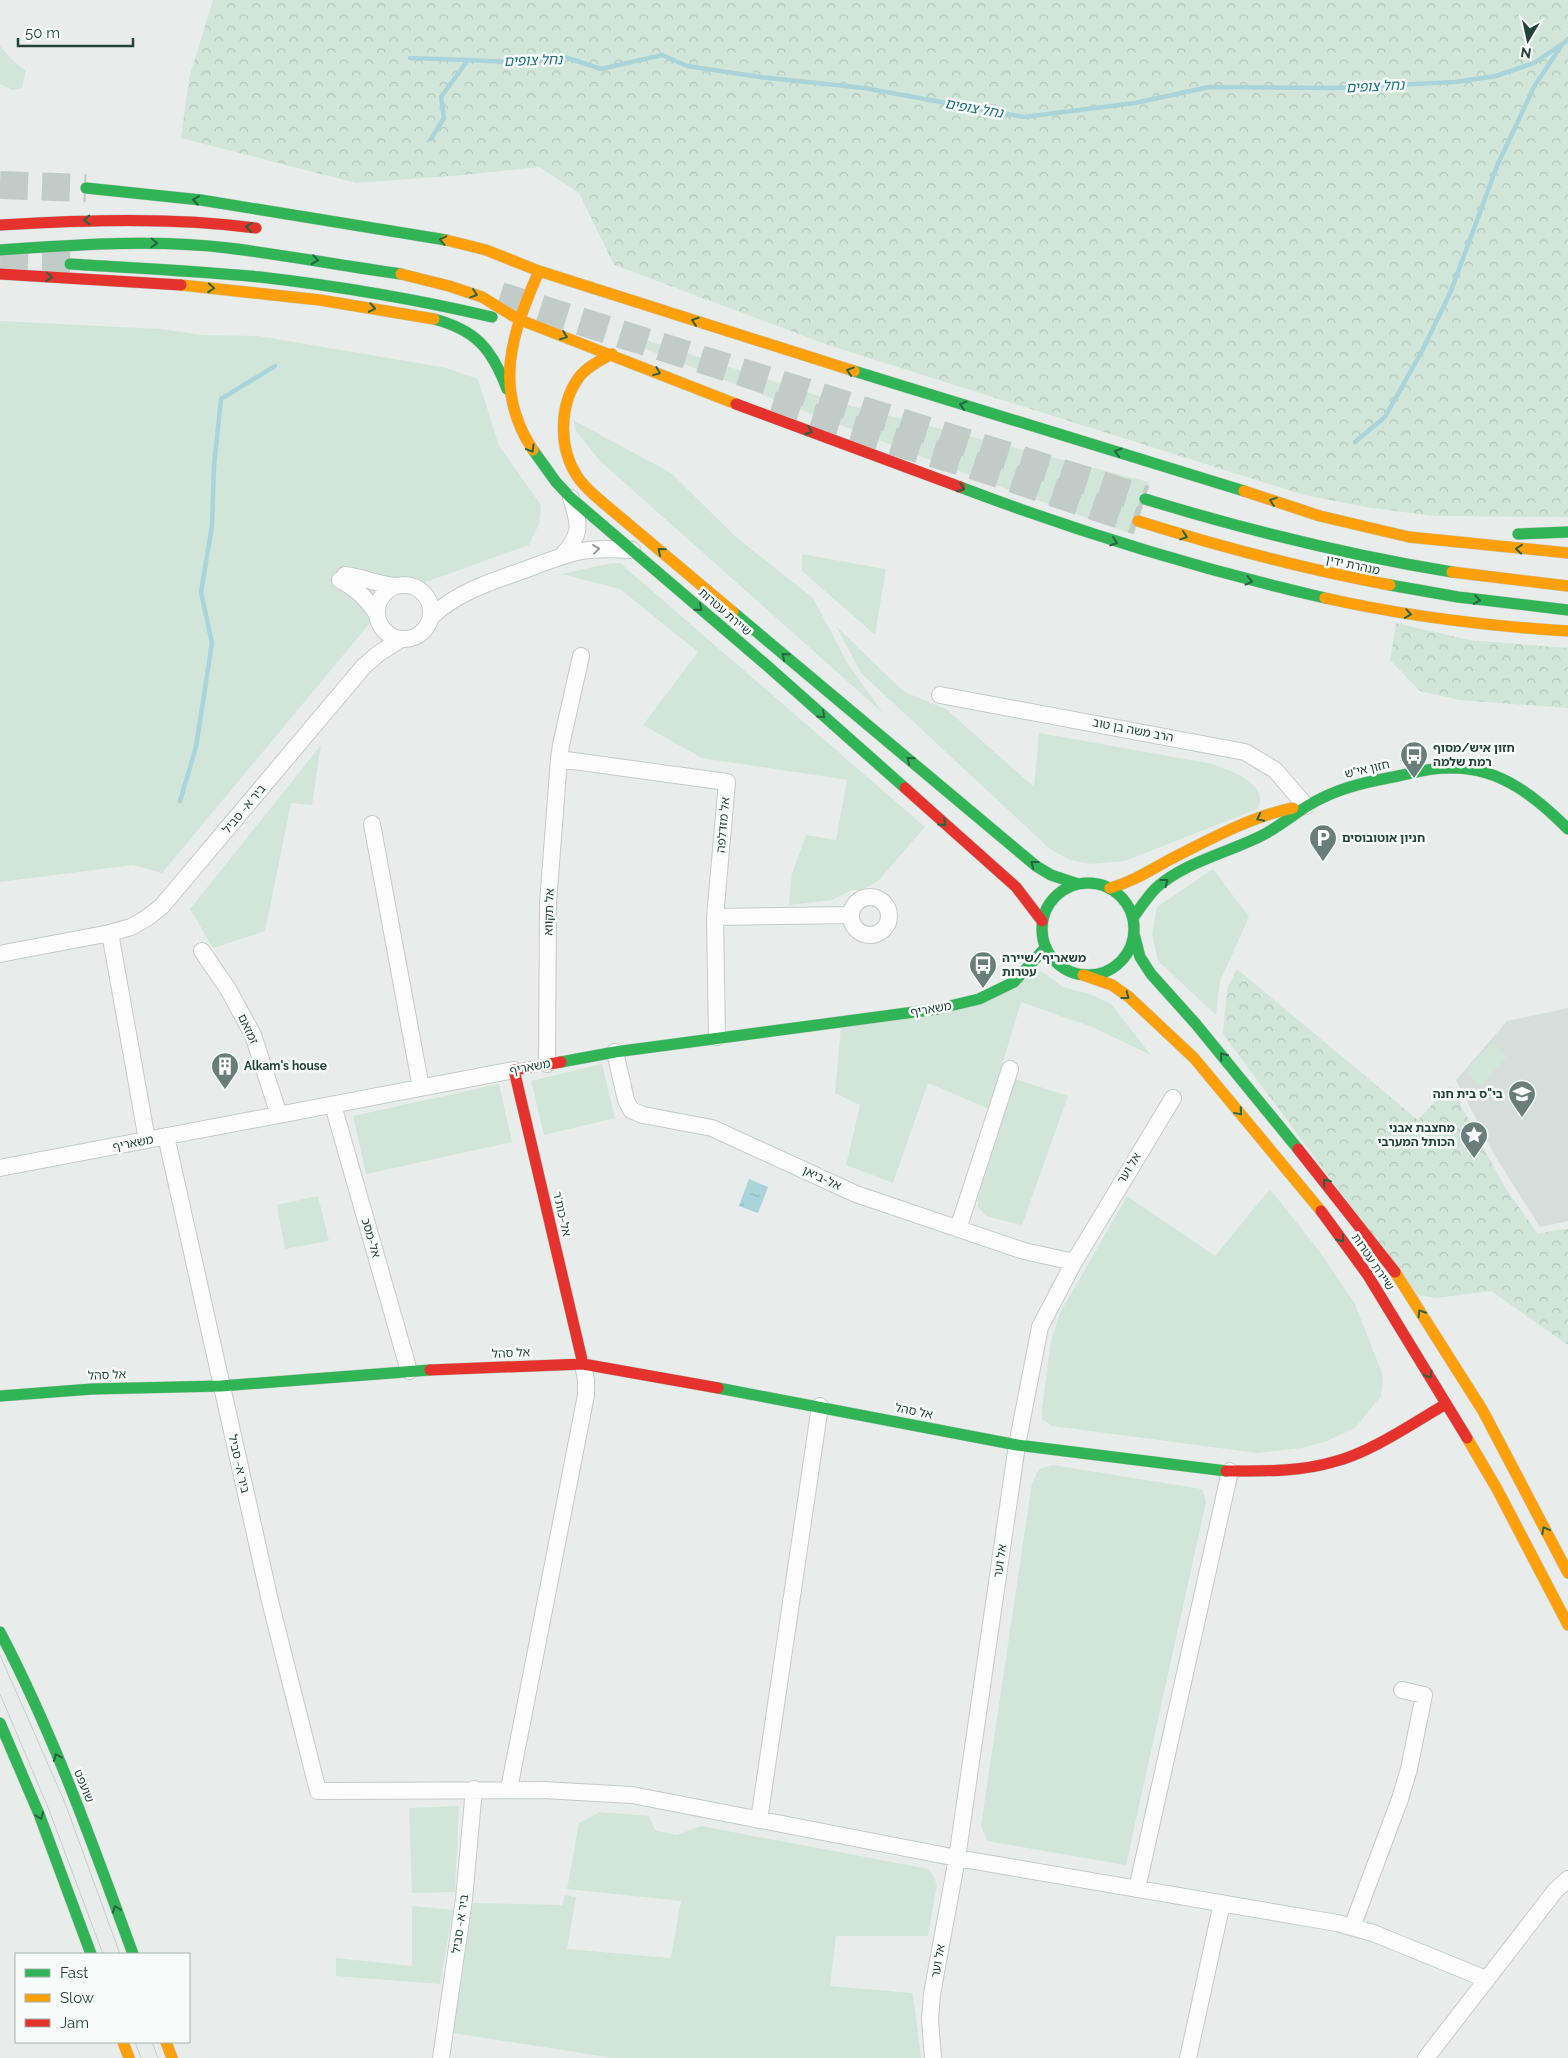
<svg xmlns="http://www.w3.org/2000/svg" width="1568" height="2058" font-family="Raleway,'Noto Sans Hebrew',sans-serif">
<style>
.built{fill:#d6dedb}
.green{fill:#d1e6d8}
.forest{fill:url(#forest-crowns)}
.water{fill:url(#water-ripples)}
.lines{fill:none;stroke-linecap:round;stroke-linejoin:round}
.stream{stroke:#a9d4db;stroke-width:4.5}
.highway-tunnel{stroke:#c1cbc8;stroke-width:28;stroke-dasharray:28 14;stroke-linecap:butt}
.street-casing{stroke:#c5cac8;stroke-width:18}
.fast-casing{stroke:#c3cbc8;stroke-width:12}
.slow-casing{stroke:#c3cbc8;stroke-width:12}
.jam-casing{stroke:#c3cbc8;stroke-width:12}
.street{stroke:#fcfcfc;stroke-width:16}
.fast{stroke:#30b455;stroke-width:11}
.slow{stroke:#ff9f0a;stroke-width:11}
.jam{stroke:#e5322d;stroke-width:11}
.tram{stroke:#c9cdcc;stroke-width:1}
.oneway{stroke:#286442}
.oneway2{stroke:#909f9b}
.labels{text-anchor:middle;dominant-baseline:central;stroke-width:5;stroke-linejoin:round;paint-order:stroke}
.street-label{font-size:12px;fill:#24423a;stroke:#f7fbf9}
.poi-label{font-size:12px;font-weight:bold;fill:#24423a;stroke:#f7fbf9;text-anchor:start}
.water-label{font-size:14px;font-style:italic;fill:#1c6f80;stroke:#f7fbf9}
</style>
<defs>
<pattern id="forest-crowns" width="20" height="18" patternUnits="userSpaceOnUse" patternTransform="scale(1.25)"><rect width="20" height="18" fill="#d1e6d8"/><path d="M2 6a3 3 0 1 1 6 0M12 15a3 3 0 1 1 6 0" fill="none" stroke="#b3c6ba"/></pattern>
<pattern id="water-ripples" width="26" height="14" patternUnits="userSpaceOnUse" patternTransform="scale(1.25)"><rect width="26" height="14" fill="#a9d4db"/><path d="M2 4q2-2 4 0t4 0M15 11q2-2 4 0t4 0" fill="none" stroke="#91b7bd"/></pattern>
</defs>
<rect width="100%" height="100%" fill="#e8edeb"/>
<!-- built -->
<path class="built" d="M1568,1008V1221L1540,1227L1495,1156L1456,1080L1507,1021Z"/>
<!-- green -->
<path class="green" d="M0,46L10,58L26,71L22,88L12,90L0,84Z
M0,321L161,329L203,335L259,336L447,368L478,379L499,446L541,505L539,524L529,545L395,593L162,873L133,865L0,882Z
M628,334L844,404L1149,482L1129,533L979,479L625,341Z
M573,420L671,473L736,537L813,598L848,664L883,713L600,461L576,431Z
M802,554L886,569L875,635L802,571Z
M620,563L925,827L878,881L862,890H852L832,900L789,905L792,873L806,835L836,840L847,780L702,758L643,725L698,652L620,589L561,574L607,564Z
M836,626L900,688L907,693L946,709L1034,787L1039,733L1213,764C1231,771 1272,785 1257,809L1125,861L1090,864L1070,860L1050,849L861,673Z
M321,745L312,805L291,803L265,931L213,948L190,909Z
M1213,869L1249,917L1220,981L1216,1015L1158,961L1152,934L1157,907Z
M1040,970L1063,987L1092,995L1111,1004L1151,1055L1092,1027L1021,1002L989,1109L928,1083L893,1183L846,1165L860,1105L835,1093L841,1026L988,1000Z
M1492,1043L1507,1057L1480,1085L1465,1071Z
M602,1064L615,1118L544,1135L531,1081Z
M1015,1079L1068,1096L1022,1225L986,1216L978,1207V1197Z
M499,1084L512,1142L366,1174L353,1116Z
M1270,1189L1320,1252L1354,1302L1382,1373L1383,1382L1381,1396L1355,1428L1327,1441L1302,1448L1257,1453L1068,1428L1052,1426L1042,1419V1408L1051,1341L1060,1313L1127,1196L1215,1256Z
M318,1196L329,1241L285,1249L277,1205Z
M1053,1465L1202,1489L1206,1502L1126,1865L987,1841L981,1825L1032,1483L1039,1469Z
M459,1806L455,1892L412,1893L409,1808Z
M600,1812L649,1816L655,1830L677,1835L701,1826L929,1869L937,1884L928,1936H836L830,1986L913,1993L921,2058H613L453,2033L472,1903L562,1905L565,1895L576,1897L567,1949L671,1958L681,1901L567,1889L579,1823Z
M412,1906L453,1910L440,1984L336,1976V1958L412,1966Z"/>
<!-- forest -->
<path class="forest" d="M213,0H1568V517L1435,516L1372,508L1304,495L831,346L614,265L579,193L539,167L464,175L356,183L181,138L189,78Z
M1396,623L1469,640L1568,648V708L1459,700L1420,691L1390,660Z
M1237,969L1418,1120L1450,1085L1506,1189L1538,1234L1555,1230L1568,1229V1345L1491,1291L1436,1298L1417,1295L1223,1034L1227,989Z"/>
<!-- water -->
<path class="water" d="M749,1179L768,1187L758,1213L739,1206Z"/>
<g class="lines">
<!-- stream -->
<path class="stream" d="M410,58L468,60
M431,139L444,118L441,97L468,60L511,62L565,57L601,69L662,55L687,66L760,77L864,88L1024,117L1135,103L1209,87L1333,88L1455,82L1496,76L1534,63L1568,40
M1355,442L1385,417L1422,351L1451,291L1497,166L1534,87L1561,46
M180,801L196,747L212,643L201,592L212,526L214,466L221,399L275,366"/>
<!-- highway-tunnel -->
<path class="highway-tunnel" d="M0,185L86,188
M0,262L70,264
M500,296L1145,499
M772,405L972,465L1138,521"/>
<!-- street casing -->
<g class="street-casing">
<path id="street" d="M562,556C582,534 580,525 571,498
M345,575C362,577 377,584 395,586
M340,580C356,588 366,598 377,614
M377 612a27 27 0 1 1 54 0a27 27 0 1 1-54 0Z
M432,616C459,591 493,581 527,569C545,562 563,555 582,551C598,548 615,549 632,550
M940,695L1245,752L1275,770L1306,806
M559,759L727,782L715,917L717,1037
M372,824L421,1088
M851 916a19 19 0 1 1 38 0a19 19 0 1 1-38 0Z
M715,917L851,915
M110,933L147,1140
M202,951L228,989L253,1035L279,1115
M0,954L110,933L131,927L147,918L162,906L364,666L378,654L401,639
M615,1052L626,1100L631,1110L643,1115L712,1128L856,1194L1024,1251L1074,1262
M547,1064L548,903L559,759L561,745L581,656
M333,1105L409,1371
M166,1136L270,1601L318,1791L543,1790L632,1795L957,1858L1337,1923L1373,1933L1486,1979
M0,1168L514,1070
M958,1229L1010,1069
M509,1789L586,1395V1380L583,1364
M759,1820L820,1406
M1137,1889L1230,1471
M1352,1927L1400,1799L1409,1769L1424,1695L1402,1690
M441,2058L464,1899L474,1789
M933,2058L930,2019L932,1994L957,1858L1017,1445L1040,1327L1074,1262L1173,1098
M1188,2058L1222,1903
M1426,2058L1555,1891L1568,1879"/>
</g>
<!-- fast casing -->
<g class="fast-casing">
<path id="fast" d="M86,188L201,200L446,240
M0,250C76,245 152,239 228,248C286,255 343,266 401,274
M70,264C133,268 197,271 260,277C338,286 415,299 492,317
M434,319C476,330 492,349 507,389
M854,371L1244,491
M533,450L556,482L571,498L764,663L905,788
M960,487C1081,533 1199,569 1325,598
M1145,499C1246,530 1348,555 1452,572
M1518,534L1568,532
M1390,585L1458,597L1568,610
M733,612L1036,866L1051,875L1078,884
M1042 929a46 46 0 1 1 92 0a46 46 0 1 1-92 0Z
M1133,918C1140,908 1147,897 1156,888C1185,862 1227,853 1261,836C1283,825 1300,808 1322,798C1346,786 1372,781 1398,776C1417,772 1435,767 1454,768C1501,768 1537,798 1568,829
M1134,934L1140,957L1151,974L1195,1023L1298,1149
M561,1062L615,1052L937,1009L979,999L1014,982L1046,947
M718,1388L1017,1445L1226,1471
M0,1396L92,1389L221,1386L430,1370
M0,1632C54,1735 93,1845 133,1954
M0,1723L39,1814L91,1954"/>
</g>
<!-- slow casing -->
<g class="slow-casing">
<path id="slow" d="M446,240L486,250L539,271L854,371
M401,274L449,286L482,297L518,319L736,404
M181,285L320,300L434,319
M612,354C601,360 588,366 580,376C559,403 558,447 577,476C583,486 592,493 601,501L733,612
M533,450C492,388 512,333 539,271
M1244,491L1320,516L1409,537L1568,553
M1138,521C1221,547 1304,569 1390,585
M1452,572L1568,586
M1325,598C1405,616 1487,626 1568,631
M1110,888C1132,882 1149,871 1169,860C1206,841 1252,816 1293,808
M1083,975L1112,985L1129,997L1194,1058L1321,1211
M1395,1272L1483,1411L1568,1573
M1467,1438L1497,1489L1568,1625
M123,2042L129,2058
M166,2042L172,2058"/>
</g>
<!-- jam casing -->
<g class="jam-casing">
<path id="jam" d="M0,225C86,220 171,217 256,228
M0,274L181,285
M736,404L960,487
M905,788L1016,887L1042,921
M561,1062L514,1070L583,1364
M1298,1149L1395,1272
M1321,1211L1367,1274L1467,1438
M430,1370L583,1364L718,1388
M1226,1471C1262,1471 1299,1472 1333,1462C1370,1453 1413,1423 1446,1404"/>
</g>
<!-- street -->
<use href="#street" class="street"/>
<!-- fast -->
<use href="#fast" class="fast"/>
<!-- slow -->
<use href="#slow" class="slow"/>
<!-- jam -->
<use href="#jam" class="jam"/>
<!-- tram -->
<path class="tram" d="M0,1655L65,1803L120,1954
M0,1694L49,1810L103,1954
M135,2042L141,2058
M152,2042L158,2058"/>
</g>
<!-- one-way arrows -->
<defs><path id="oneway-chevron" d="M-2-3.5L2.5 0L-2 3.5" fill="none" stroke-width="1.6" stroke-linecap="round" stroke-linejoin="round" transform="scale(1.25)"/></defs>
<g class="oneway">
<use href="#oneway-chevron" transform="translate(196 200) rotate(-171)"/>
<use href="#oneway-chevron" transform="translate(87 220) rotate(177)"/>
<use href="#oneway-chevron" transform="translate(249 227) rotate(-172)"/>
<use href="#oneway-chevron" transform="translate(443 240) rotate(-168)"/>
<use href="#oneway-chevron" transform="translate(154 243) rotate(2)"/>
<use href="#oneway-chevron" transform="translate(315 260) rotate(9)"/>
<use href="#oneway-chevron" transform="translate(49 277) rotate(4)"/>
<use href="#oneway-chevron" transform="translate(211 288) rotate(4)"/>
<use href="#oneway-chevron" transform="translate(474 294) rotate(19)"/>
<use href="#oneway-chevron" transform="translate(372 308) rotate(10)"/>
<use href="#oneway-chevron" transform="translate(695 321) rotate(-162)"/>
<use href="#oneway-chevron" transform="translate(564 336) rotate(21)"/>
<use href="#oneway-chevron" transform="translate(850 371) rotate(-162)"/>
<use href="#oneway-chevron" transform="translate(657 372) rotate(22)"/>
<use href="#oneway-chevron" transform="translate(963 405) rotate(-163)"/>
<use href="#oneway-chevron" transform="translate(809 431) rotate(20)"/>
<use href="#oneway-chevron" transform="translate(531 449) rotate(59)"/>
<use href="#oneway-chevron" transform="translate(1118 452) rotate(-163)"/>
<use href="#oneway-chevron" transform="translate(961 488) rotate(20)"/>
<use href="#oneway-chevron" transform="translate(1273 501) rotate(-161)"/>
<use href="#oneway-chevron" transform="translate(1184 536) rotate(18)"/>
<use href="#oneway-chevron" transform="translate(1114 542) rotate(19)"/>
<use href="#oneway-chevron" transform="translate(1519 549) rotate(-175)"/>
<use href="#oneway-chevron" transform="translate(661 551) rotate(-140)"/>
<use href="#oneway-chevron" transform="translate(1249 581) rotate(14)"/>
<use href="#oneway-chevron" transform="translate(1477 600) rotate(8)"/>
<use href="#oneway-chevron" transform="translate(699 608) rotate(41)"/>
<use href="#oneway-chevron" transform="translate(1408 614) rotate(9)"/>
<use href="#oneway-chevron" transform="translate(785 656) rotate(-140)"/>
<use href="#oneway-chevron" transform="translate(822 715) rotate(42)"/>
<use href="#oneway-chevron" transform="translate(910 760) rotate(-140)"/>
<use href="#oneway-chevron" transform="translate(1260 818) rotate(154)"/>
<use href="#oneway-chevron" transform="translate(943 823) rotate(42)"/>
<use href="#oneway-chevron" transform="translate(1034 864) rotate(-142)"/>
<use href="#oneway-chevron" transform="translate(1165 882) rotate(-37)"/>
<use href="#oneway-chevron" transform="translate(1126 996) rotate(37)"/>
<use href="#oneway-chevron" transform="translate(1223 1056) rotate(-129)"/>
<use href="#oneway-chevron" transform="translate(1239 1112) rotate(50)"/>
<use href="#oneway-chevron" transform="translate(1326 1182) rotate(-129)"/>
<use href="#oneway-chevron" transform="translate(1341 1239) rotate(54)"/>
<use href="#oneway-chevron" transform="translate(1421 1313) rotate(-122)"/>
<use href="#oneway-chevron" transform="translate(1429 1375) rotate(59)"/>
<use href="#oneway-chevron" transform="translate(1545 1530) rotate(-118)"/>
<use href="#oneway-chevron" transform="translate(57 1757) rotate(-113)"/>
<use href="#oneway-chevron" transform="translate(40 1816) rotate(69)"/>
<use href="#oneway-chevron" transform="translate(116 1909) rotate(-110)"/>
</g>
<use class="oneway2" href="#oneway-chevron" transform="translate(596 549) rotate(-6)"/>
<!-- icons -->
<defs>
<g id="bus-pin" transform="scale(1.4375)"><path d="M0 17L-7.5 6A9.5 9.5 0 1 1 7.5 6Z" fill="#697e78" stroke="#f7fbf9"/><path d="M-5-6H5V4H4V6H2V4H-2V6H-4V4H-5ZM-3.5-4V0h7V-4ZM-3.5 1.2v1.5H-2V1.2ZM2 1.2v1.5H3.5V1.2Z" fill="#fff"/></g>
<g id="parking-pin" transform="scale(1.4375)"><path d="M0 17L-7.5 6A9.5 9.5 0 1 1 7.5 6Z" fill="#697e78" stroke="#f7fbf9"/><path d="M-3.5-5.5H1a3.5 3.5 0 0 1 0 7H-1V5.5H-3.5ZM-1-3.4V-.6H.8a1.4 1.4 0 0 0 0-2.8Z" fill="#fff"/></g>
<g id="building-pin" transform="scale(1.4375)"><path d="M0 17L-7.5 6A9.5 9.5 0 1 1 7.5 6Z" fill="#697e78" stroke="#f7fbf9"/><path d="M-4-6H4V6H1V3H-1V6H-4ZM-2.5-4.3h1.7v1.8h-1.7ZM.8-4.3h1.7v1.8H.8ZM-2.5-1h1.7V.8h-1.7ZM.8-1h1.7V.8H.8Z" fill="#fff"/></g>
<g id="school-pin" transform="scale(1.4375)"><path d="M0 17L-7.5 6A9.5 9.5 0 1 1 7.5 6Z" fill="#697e78" stroke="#f7fbf9"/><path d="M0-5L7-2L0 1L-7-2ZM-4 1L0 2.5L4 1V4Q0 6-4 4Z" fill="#fff"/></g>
<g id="sight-pin" transform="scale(1.4375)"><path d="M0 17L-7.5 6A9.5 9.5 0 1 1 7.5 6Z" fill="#697e78" stroke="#f7fbf9"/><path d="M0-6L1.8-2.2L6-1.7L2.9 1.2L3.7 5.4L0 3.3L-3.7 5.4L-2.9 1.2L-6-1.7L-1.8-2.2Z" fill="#fff"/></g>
</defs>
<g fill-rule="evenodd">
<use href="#bus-pin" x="1414" y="755"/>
<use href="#parking-pin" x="1323" y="838"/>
<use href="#bus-pin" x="983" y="965"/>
<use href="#building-pin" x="225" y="1066"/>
<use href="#school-pin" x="1522" y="1094"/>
<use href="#sight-pin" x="1474" y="1135"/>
</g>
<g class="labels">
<!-- street labels -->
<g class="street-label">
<text transform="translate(1353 565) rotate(12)">מנהרת ידין</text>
<text transform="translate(725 612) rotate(41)">שיירת עטרות</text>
<text transform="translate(1133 730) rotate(11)">הרב משה בן טוב</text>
<text transform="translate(1367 769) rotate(-13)">חזון אי"ש</text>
<text transform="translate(244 809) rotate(-50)">ביר א- סביל</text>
<text transform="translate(723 825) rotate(-85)">אל מזדלפה</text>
<text transform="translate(549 912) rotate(-88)">אל תקווא</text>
<text transform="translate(931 1009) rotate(-10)">משאריף</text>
<text transform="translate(248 1029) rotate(65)">זמזאם</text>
<text transform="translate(530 1067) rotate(-11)">משאריף</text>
<text transform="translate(133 1143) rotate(-11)">משאריף</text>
<text transform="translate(1129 1168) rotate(-58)">אל וער</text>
<text transform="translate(822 1178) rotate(25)">אל-ביאן</text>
<text transform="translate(562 1214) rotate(77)">אל-כות'ר</text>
<text transform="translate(371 1238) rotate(74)">אל-מסכ</text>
<text transform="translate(1373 1262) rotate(56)">שיירת עטרות</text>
<text transform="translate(511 1353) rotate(-3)">אל סהל</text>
<text transform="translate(107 1375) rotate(-2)">אל סהל</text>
<text transform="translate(914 1411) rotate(11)">אל סהל</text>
<text transform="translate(239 1464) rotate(77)">ביר א- סביל</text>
<text transform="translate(1000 1561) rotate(-82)">אל וער</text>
<text transform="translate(84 1786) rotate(68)">שועפט</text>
<text transform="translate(460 1924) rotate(-82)">ביר א- סביל</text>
<text transform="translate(938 1961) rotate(-80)">אל וער</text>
</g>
<!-- poi labels -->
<g class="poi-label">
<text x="1433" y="748">חזון איש/מסוף<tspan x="1433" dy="14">רמת שלמה</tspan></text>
<text x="1342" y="838">חניון אוטובוסים</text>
<text x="1002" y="958">משאריף/שיירה<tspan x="1002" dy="14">עטרות</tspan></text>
<text x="244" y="1066">Alkam's house</text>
<text x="1503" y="1094" text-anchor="end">בי"ס בית חנה</text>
<text x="1455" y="1128" text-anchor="end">מחצבת אבני<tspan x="1455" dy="14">הכותל המערבי</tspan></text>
</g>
<!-- water labels -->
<g class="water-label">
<text transform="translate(533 60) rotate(-2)">נחל צופים</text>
<text transform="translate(1375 86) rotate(-3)">נחל צופים</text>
<text transform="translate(974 108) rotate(10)">נחל צופים</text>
</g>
</g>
<!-- legend -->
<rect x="15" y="1953" width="175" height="90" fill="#f7fbf9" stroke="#a3b1ad"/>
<rect x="25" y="1969" width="25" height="8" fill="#30b455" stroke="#a3b1ad"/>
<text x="60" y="1978" font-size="15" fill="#24423a">Fast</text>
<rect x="25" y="1994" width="25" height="8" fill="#ff9f0a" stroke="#a3b1ad"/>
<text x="60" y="2003" font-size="15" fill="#24423a">Slow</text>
<rect x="25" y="2019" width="25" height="8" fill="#e5322d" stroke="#a3b1ad"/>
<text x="60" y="2028" font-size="15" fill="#24423a">Jam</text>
<!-- north arrow -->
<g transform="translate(1528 40) rotate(189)" stroke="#f7fbf9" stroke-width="4" paint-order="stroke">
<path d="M0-4L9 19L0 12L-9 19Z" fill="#24423a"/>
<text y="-8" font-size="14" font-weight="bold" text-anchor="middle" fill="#24423a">N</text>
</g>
<!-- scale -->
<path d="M18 38v8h115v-8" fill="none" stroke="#24423a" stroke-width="2.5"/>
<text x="25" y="38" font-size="15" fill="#24423a" stroke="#f7fbf9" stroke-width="4" paint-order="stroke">50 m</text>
</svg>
